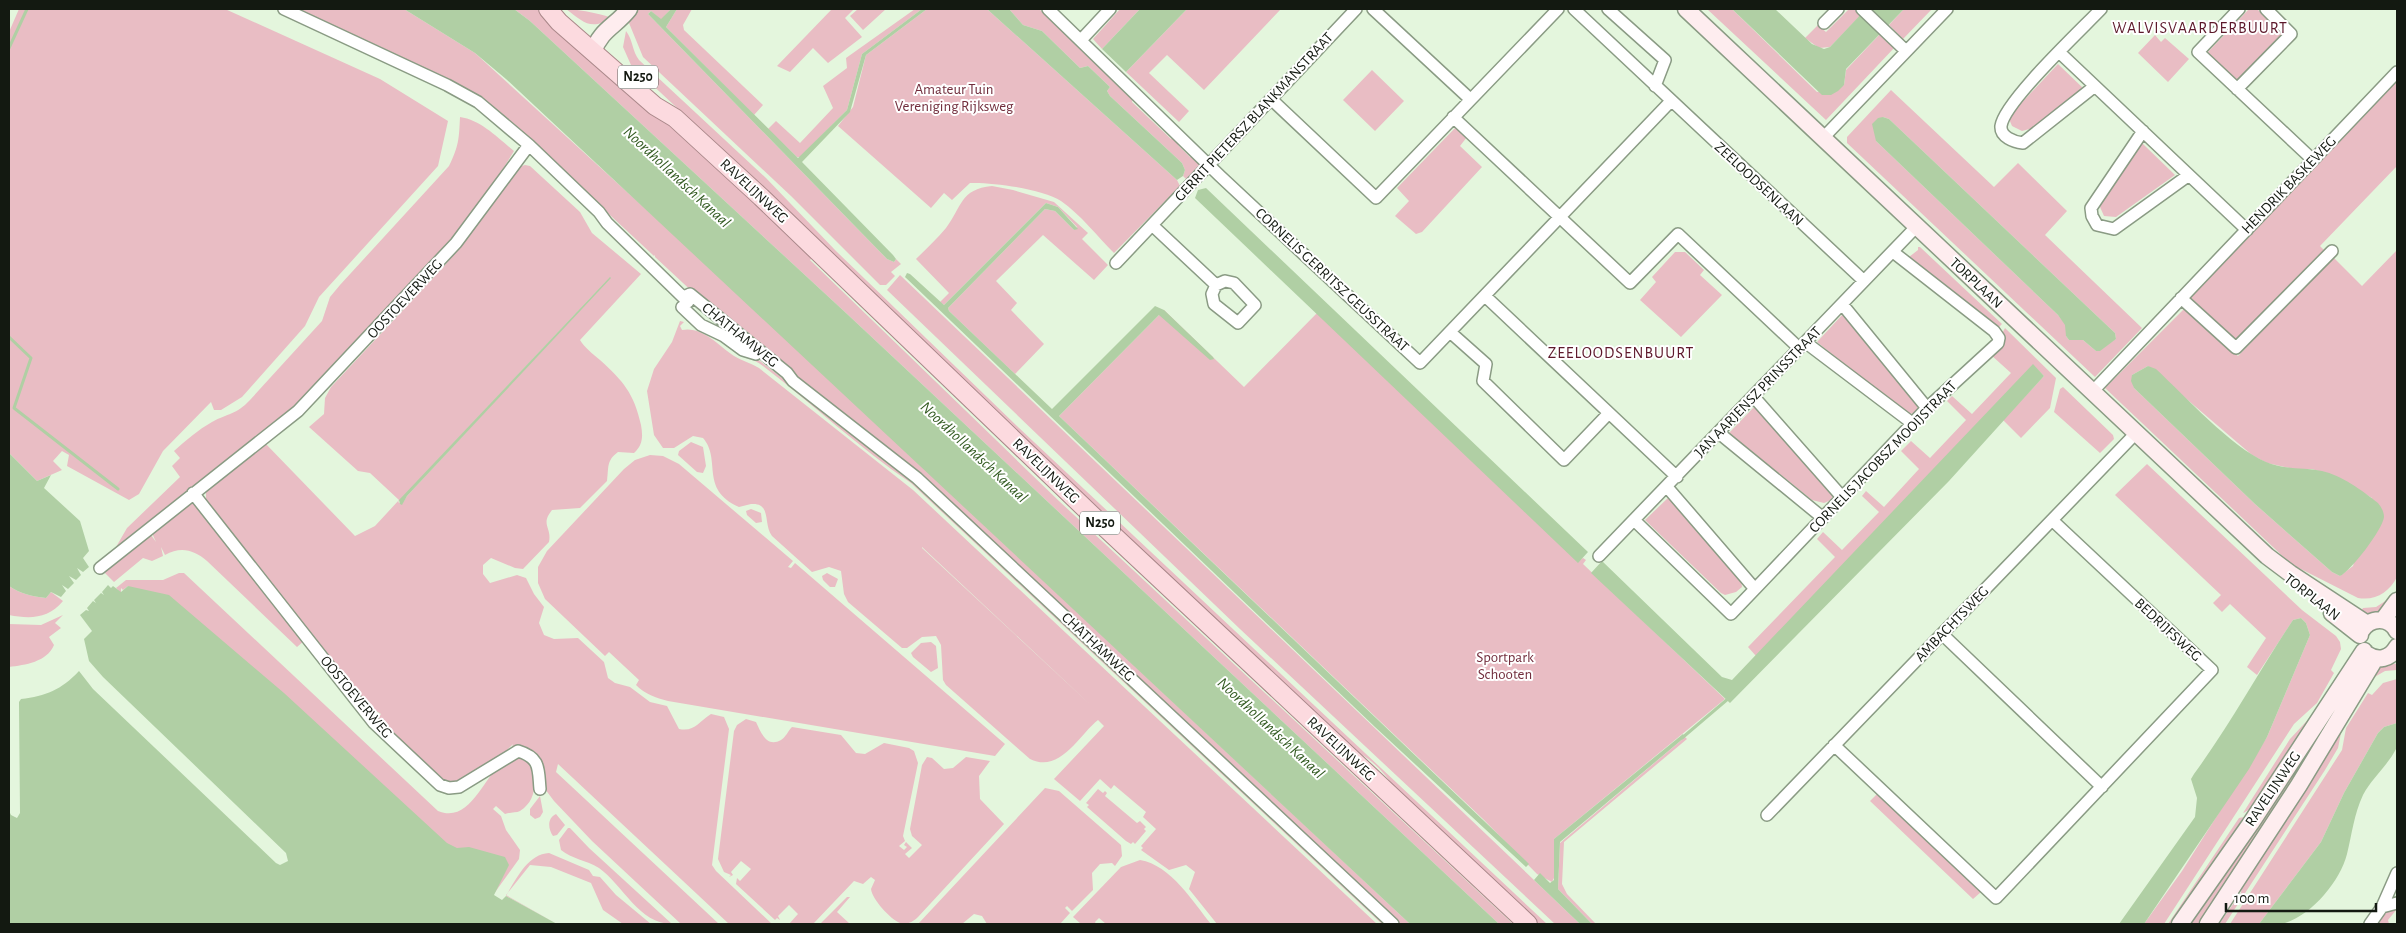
<svg xmlns="http://www.w3.org/2000/svg" width="2406" height="933" font-family="'Alegreya Sans',sans-serif">
<style>
.green{fill:#e9bdc4;fill-rule:evenodd}
.water{fill:#b0cfa4}
.lines{fill:none;stroke-linecap:round;stroke-linejoin:round}
.stream{stroke:#b0cfa4;stroke-width:3}
.street-casing{stroke:#8a9b84;stroke-width:14}
.secondary-casing{stroke:#8a9b84;stroke-width:19}
.primary-casing{stroke:#a98789;stroke-width:20}
.street{stroke:#fff;stroke-width:11}
.secondary{stroke:#feedef;stroke-width:16}
.primary{stroke:#fcdadf;stroke-width:18}
.labels{text-anchor:middle;dominant-baseline:central;stroke-width:4;stroke-linejoin:round;paint-order:stroke}
.shield{fill:#fff;stroke:#5a5e58;stroke-width:1}
.shield-label{font-size:14px;font-weight:bold;fill:#131911}
.park-label{font-size:15px;fill:#722e3d;stroke:#fff}
.street-label{font-size:15px;fill:#131911;stroke:#fff}
.neighbourhood-label{font-size:16px;letter-spacing:1px;fill:#5d192b;stroke:#fff}
.water-label{font-size:16px;font-style:italic;fill:#335b22;stroke:#fff}
</style>
<rect width="100%" height="100%" fill="#e4f6dd"/>
<!-- green -->
<path class="green" d="M19,9H225L380,79L448,121L438,166L319,297L305,326L242,397L221,410H214L211,402L163,451L139,494L129,500L67,466L69,455L62,451L53,461L62,470L37,481L9,453V32Z
M297,9H404L475,53L695,254L1410,924H1398L1382,906L918,473L848,419L697,296L655,257V255L654,256L499,112C437,69 366,41 297,9Z
M514,9L538,10L678,133L814,256L810,260L1059,501L1513,924H1499L846,313L530,21Z
M566,9C574,9 605,14 611,18C591,31 583,22 566,9Z
M638,9H671L661,20L651,11L648,14L887,259L894,262L896,259L901,264L891,272L895,276L886,285H880L791,196L643,57L629,23Z
M677,9H692L683,25L684,30L763,105L754,115L666,27Z
M832,9H854L845,18L862,37L828,63L813,48L790,72L777,66Z
M858,9H886L863,30L850,16Z
M915,9H922L862,54L847,110L800,157H797L768,129L776,121L800,143L833,108L823,86L847,68L846,58Z
M927,9H987L1177,180L1180,186L1114,253C1097,236 1081,215 1061,201C1043,189 992,182 970,183L952,200L944,193L931,208L838,126L853,107L866,55Z
M1009,9H1039L1133,97L1132,102L1171,139L1174,136L1180,142L1178,145L1190,157L1195,156L1200,168L1189,182L1183,176L1185,170L1182,163L1110,96L1107,91L1110,87L1088,66L1080,68L1042,31L1023,25Z
M1120,9H1140L1102,49L1093,39Z
M1187,9L1280,10L1204,90L1167,55L1149,73L1189,111L1179,122L1126,72Z
M1707,9H1732L1817,92L1844,85L1846,70L1881,33L1895,47L1826,120Z
M1849,9H1855L1861,15L1830,47L1819,48L1805,38L1818,25L1826,32Z
M1904,9H1932L1903,39L1889,25Z
M2249,9H2257L2283,34L2237,80L2207,53Z
M626,31C633,40 632,51 639,60L766,178L836,251L1018,427L1547,924H1538L1397,792C1386,774 1372,758 1352,750L1114,527L735,162L631,65L623,47Z
M2155,35L2161,42L2165,38L2189,59L2168,82L2138,53Z
M2058,64L2083,88V90L2033,128L2022,131L2012,126L2009,119L2013,112Z
M1372,70L1404,101L1375,131L1343,100Z
M2397,81V166L2320,246L2325,251L2247,334L2235,339L2190,297Z
M1891,90L1994,187L2018,163L2067,211L2045,235L2142,328L2095,377L1847,143V137ZM1883,117L1889,119L2115,333L2116,339L2096,351L2083,340H2069L2066,336V325L2058,315L1876,141Z
M460,117C481,120 498,138 514,151L498,177L453,239L292,410L116,547L127,528L180,477L172,466L180,458L174,451C186,440 198,430 212,422C228,413 236,415 250,400L322,321L330,297L340,285L449,166C459,146 459,138 460,117Z
M1456,127L1467,137L1460,146L1482,167L1422,232L1416,234L1395,216L1409,201L1397,188Z
M2142,143L2175,175L2116,217L2104,216L2100,207L2103,198Z
M525,165L530,166L580,212L592,233L641,274L580,340C585,348 593,354 600,360C623,381 634,393 641,425C643,436 643,445 634,453L618,452C606,461 609,467 607,481L580,508L552,510C540,525 552,527 549,542L523,569L515,568L491,558L483,565V574L490,583L517,575L526,578L534,594L544,607L539,623L544,635L554,639L578,638L604,662L608,678L615,683L630,687L650,702L667,706L679,729C695,732 698,722 711,714L724,717L729,729L712,865L716,871L772,924H729L558,764L556,772L719,924H681L592,841L554,801L545,789L540,765L511,750L513,744L500,757L460,782L445,783L376,721L381,714L362,702L206,503V490L264,442L355,536L375,526L399,500L370,473L358,471L309,427L324,414L325,398L331,387L446,264L519,167ZM610,277L407,496L402,504L398,502Z
M992,186L1013,190L1054,202L1088,233L1082,239L1108,265L1094,280L1043,235L996,281L1017,303L1011,310L1044,344L1015,374L949,311L948,308L1045,209L1055,211L1074,230L1077,227L1058,207L1046,203L944,305L940,302L949,293L916,259C926,249 937,239 946,228C962,207 960,189 992,186Z
M1918,247H1920L2002,324L1997,329L1910,259L1909,257L1918,250Z
M2397,250V577C2389,592 2376,601 2358,598L2291,564L2105,388L2185,308L2238,356L2333,257L2362,286ZM2148,366L2252,455L2267,463L2294,469H2312L2335,476L2372,498L2353,566L2340,576L2332,572L2255,504L2134,388L2132,375Z
M1675,252H1685L1704,270L1700,275L1722,295L1681,337L1640,300L1656,282L1652,277Z
M900,275L1534,880L1580,924H1555L1240,629L887,290Z
M1164,310L1244,387L1317,313L1579,561L1583,558L1586,560L1583,564L1725,699L1554,839V878L1552,882L1537,874L1484,820L1059,416Z
M1843,314L1916,400L1918,410L1916,413L1909,414L1902,411L1817,342Z
M680,321L684,322L680,326L682,330C702,326 718,345 734,356C742,361 751,363 759,368L913,490L1377,924H1217L1189,889L1195,872L1186,865L1169,870L1141,850L1143,848L1141,846L1156,829L1143,817L1146,812L1114,785L1111,789L1100,779L1080,801L1054,779L1104,726L1098,720C1079,735 1060,774 1030,759L946,685L943,680L941,645L936,636L922,637L907,648H902L848,602L844,594L841,571L829,567L812,572L772,536C763,525 772,502 751,504C747,505 743,506 739,507C699,489 722,460 703,438L693,436L674,448H663L654,435L647,391L654,369L672,342ZM922,547L1095,709L922,548Z
M2005,328L2056,378L2050,408L2021,438L2003,420L2044,376L2033,365L1756,656L1748,647L1835,557L1817,539L1823,532L1842,550L1879,512L1862,496L1866,491L1884,507L1919,469L1901,451L1911,441L1930,458L1966,420L1947,401L1952,396L1972,414L2011,373L1991,355Z
M731,345L756,358L896,465L1386,924H1382L911,483C859,448 813,404 763,366C753,358 740,356 730,347Z
M2063,387L2113,435L2114,439L2100,453L2054,412L2060,389Z
M1756,405L1833,495L1831,500L1824,503L1812,500L1729,433Z
M691,442L703,447L706,466L703,473L697,472L678,455L679,451Z
M650,455L663,456L679,464L793,561L788,567L791,568L795,563L1005,744L995,756L668,701C656,698 645,694 636,685L639,680L609,652L605,656L545,599L538,583V567L547,551L624,469L635,460Z
M2147,464L2302,610L2336,636L2340,642L2341,649L2331,670L2334,673L2317,703L2294,724L2164,924H2144L2182,871L2267,737L2310,635L2306,623L2301,618L2293,620L2257,675L2247,667L2266,638L2230,604L2222,612L2213,603L2221,595L2115,495Z
M1670,496L1741,579L1742,587L1736,592L1725,595L1721,593L1645,520Z
M190,503H196L305,640L297,647L207,561C194,550 181,546 165,555L161,547L163,556L152,561L143,558L114,582L103,571L149,532L156,542L151,531Z
M751,509L761,513L762,522L756,523L747,515L746,511Z
M179,573H184L438,811C470,824 483,778 502,763C506,760 512,757 516,755L531,759C534,778 540,798 520,811C516,813 510,812 505,814L496,806L493,809L501,816L506,830L520,850L519,859L493,895L128,586L123,590L121,588V593L116,588L126,580H163Z
M827,573L838,579L835,587H830L823,580L822,576Z
M9,586C21,594 31,596 46,598L51,592L63,601C48,619 30,619 9,615Z
M2390,598L2381,611L2370,614L2360,613L2363,608L2376,607Z
M63,615L55,623L61,628L49,637L54,645C47,662 25,665 9,667V624L41,625Z
M931,642L936,646L938,668L931,672L913,657L911,653L921,643Z
M2391,663L2397,664V670L2385,671L2371,679L2380,666Z
M2397,679V723L2384,727L2378,733L2344,793L2321,842L2259,924H2230L2342,750L2346,728L2368,693L2372,695L2383,683Z
M2355,685L2204,924H2189L2298,757Z
M2316,711C2301,736 2269,802 2243,813L2290,739Z
M746,719L756,722C761,733 767,748 781,740C786,737 788,731 792,727L841,735L856,753L865,754L884,743L909,748L914,751L918,763L903,836L905,841L899,846L904,850L907,847L904,845L906,842L912,848L905,854L909,858L922,845L912,836L910,829L922,765L927,757L932,758L944,769L953,768L966,757L990,761L979,776L980,799L1004,824L918,917C914,921 906,926 900,923C890,919 872,899 871,889L875,880L871,877L863,884L854,881L813,924H789L798,914L789,905L778,916L780,920L777,918L775,920L736,884L737,878L740,881L751,869L741,861L731,872L733,875L729,877L731,875L724,872L718,859L734,731L737,725Z
M2342,728L2338,748L2325,770L2225,924H2219L2241,893L2242,880Z
M1685,737L1687,739L1564,842L1562,884L1567,894L1596,924H1592L1558,889L1560,843Z
M1045,788L1059,791L1121,845L1122,856L1115,866L1112,863L1100,864L1092,873L1093,890L1072,911L1067,906L1065,908L1070,913L1060,924H987L982,916L974,914L962,924H918Z
M1098,789L1103,793L1105,791L1107,793L1105,796L1137,823L1140,821L1146,827L1144,829L1146,831L1135,844L1133,842L1131,844L1126,841L1087,807L1089,805L1086,803Z
M1877,794L1981,892L1973,899L1870,801Z
M540,796L543,812L540,817L535,819L530,815V809Z
M556,814L565,825L557,835L553,836C548,829 547,818 556,814Z
M2244,817L2172,924H2168L2239,818Z
M568,828H570L589,848L672,924C639,924 623,885 599,868C586,860 572,859 561,850L559,840Z
M549,853L589,870L593,876L600,877L616,895L651,924H623L603,910L591,883L551,867L530,865L506,895L557,924L506,896C516,879 528,854 549,853Z
M1140,860C1171,865 1193,902 1211,924H1106L1099,918L1095,922L1096,924H1081L1073,917L1121,867Z
M847,897H850L837,912L850,924H820Z
M2397,906V909L2388,920L2389,924H2375L2385,913Z"/>
<!-- water -->
<path class="water" d="M404,9H514L530,21L846,313L1499,924H1410L506,79L475,53Z
M671,9H677L666,27L798,158L847,110L862,54L922,9H927L866,55L850,112L802,162L893,255L896,259L894,262L887,259L648,14L651,11L661,19Z
M987,9H1009L1023,25L1042,31L1080,68L1088,66L1110,87L1107,91L1110,96L1182,163L1185,170L1183,176L1177,180Z
M1140,9H1187L1126,72L1102,49Z
M1732,9H1775L1812,44L1824,49L1830,47L1866,9H1904L1846,69L1844,85L1838,91L1831,95H1822Z
M1883,117L1889,119L2115,333L2116,339L2100,351H2096L2083,340H2069L2066,336L2065,325L2058,315L1876,141L1872,124L1878,118Z
M1206,188L1588,552L1578,563L1195,198L1198,190Z
M1046,203L1058,207L1078,229L1074,230L1055,211L1045,209L948,308L949,311L1052,409L1155,306L1164,310L1213,357L1214,359L1210,360L1159,315L1059,416L1525,860L1529,864L1526,867L1375,727L905,277L907,273L910,274L944,305Z
M610,277L611,278L407,496L402,505L400,504L399,500Z
M2033,364L2044,376L1949,481L1730,703L1591,573L1602,561L1722,677L1732,680Z
M2148,366L2156,369C2185,396 2231,447 2266,462C2284,470 2304,467 2322,471C2341,475 2363,491 2378,503C2381,507 2384,511 2384,517C2383,529 2351,571 2340,576L2332,572L2255,504L2134,388L2131,381L2132,375Z
M9,453L37,481L51,475L44,488L80,521L89,551L83,558L89,567L83,572L77,568L81,575L76,580L69,576L74,583L68,589L62,585L66,591L61,597L51,592L46,598C31,596 21,594 9,586Z
M108,585L111,588L113,586L121,592L128,586L169,595L284,693L447,843L457,848L469,847L505,857L509,865L494,895L502,900L506,896L557,924H9V811L11,815L17,818L20,813L19,702L21,699C46,696 61,690 79,671L93,689L276,863L280,865L288,861L286,853L103,677L89,661L84,639L92,631L80,615L86,610L89,611L87,608L93,601L96,603L94,600L101,593L104,595L102,592Z
M2301,618L2306,623L2310,635L2267,737L2249,769L2144,924H2119L2195,817L2197,798L2191,779L2194,774C2230,725 2259,671 2293,620Z
M2397,723C2397,730 2400,743 2396,749C2388,765 2372,778 2363,795C2354,814 2352,834 2347,854C2340,882 2310,917 2282,924C2275,926 2266,924 2259,924L2321,842L2344,793L2378,733L2384,727Z
M1683,734L1685,737L1560,842L1558,889L1592,924H1580L1534,880L1540,873L1550,883L1554,880V839Z"/>
<g class="lines">
<!-- stream -->
<path class="stream" d="M9,48L27,9
M9,337L31,358L14,408L118,489
M1682,738L1729,698"/>
<!-- street casing -->
<g class="street-casing">
<path id="street" d="M284,9L447,85L478,102L529,145L599,212L607,223L688,302
M1048,9L1220,176L1420,363L1671,101
M1373,9L1470,99
M1574,9L1864,281
M1608,9L1665,60L1655,86
M1862,9L1906,51
M2239,9L2198,52L2313,160
M1824,23L1838,9
M1081,40L1110,9
M2059,52L2247,230
M2095,86L2023,143C2014,142 2000,137 2001,126C2004,102 2082,29 2101,9
M2237,89L2291,34L2266,9
M1271,99L1376,198L1558,9
M1453,117L1630,283L1678,234L1799,348
M2143,131L2091,208L2092,216L2097,225L2114,229L2189,175
M1823,138L1947,9
M1152,225L1216,285
M1116,263L1356,9
M1225,281L1234,283L1255,305L1238,323L1214,304L1212,294L1216,285Z
M1485,296L1677,477
M684,297L690,294L787,373L793,381L917,478L1393,924
M2181,298L2236,348L2332,251
M1842,304L1927,408
M682,307L701,325L724,336L743,350L756,354
M1450,332L1486,364L1483,381L1564,460L1609,413
M1805,342L1912,423
M2093,391L2397,72
M1753,396L1842,497
M1719,433L1823,518
M193,493L374,723L440,785L449,788L459,787L518,751C541,758 538,769 540,789
M1634,520L1731,614L1755,589L1667,487
M1599,556L1916,227
M100,568L298,411L456,243L529,145
M1755,589L1927,408L1998,343L1999,338L1994,331L1893,252
M1942,634L2102,787
M1834,745L1996,898L2212,670L2052,520
M1767,815L2137,432
M2382,907L2397,873
M2370,924L2382,907L2397,903"/>
</g>
<!-- secondary casing -->
<g class="secondary-casing">
<path id="secondary" d="M1686,9L2267,556L2291,574L2367,624
M593,52C601,29 616,26 629,9
M2332,613L2360,635
M2383,620L2397,601
M2361,631C2370,617 2389,616 2397,631
M2366,654C2378,662 2390,659 2397,647
M2180,924L2251,823L2364,651
M2208,924L2299,785L2375,659"/>
</g>
<!-- primary casing -->
<g class="primary-casing">
<path id="primary" d="M548,9L559,22L655,106L675,118L761,197L1097,520L1528,924"/>
</g>
<!-- street -->
<use href="#street" class="street"/>
<!-- secondary -->
<use href="#secondary" class="secondary"/>
<!-- primary -->
<use href="#primary" class="primary"/>
</g>
<g class="labels">
<!-- shield labels -->
<g class="shield">
<rect x="618" y="65.5" width="40" height="23" rx="4"/>
<rect x="1080" y="511.5" width="40" height="23" rx="4"/>
</g>
<g class="shield-label">
<text x="638" y="77">N250</text>
<text x="1100" y="523">N250</text>
</g>
<!-- park labels -->
<g class="park-label">
<text x="954" y="89">Amateur Tuin<tspan x="954" dy="17">Vereniging Rijksweg</tspan></text>
<text x="1505" y="657">Sportpark<tspan x="1505" dy="17">Schooten</tspan></text>
</g>
<!-- street labels -->
<g class="street-label">
<text transform="translate(1254 117) rotate(-47)">GERRIT PIETERSZ BLANKMANSTRAAT</text>
<text transform="translate(1759 184) rotate(43)">ZEELOODSENLAAN</text>
<text transform="translate(2289 185) rotate(-46)">HENDRIK BASKEWEG</text>
<text transform="translate(754 191) rotate(43)">RAVELIJNWEG</text>
<text transform="translate(1332 280) rotate(43)">CORNELIS GERRITSZ GEUSSTRAAT</text>
<text transform="translate(1976 283) rotate(43)">TORPLAAN</text>
<text transform="translate(405 299) rotate(-47)">OOSTOEVERWEG</text>
<text transform="translate(740 335) rotate(39)">CHATHAMWEG</text>
<text transform="translate(1758 392) rotate(-46)">JAN AARJENSZ PRINSSTRAAT</text>
<text transform="translate(1883 457) rotate(-46)">CORNELIS JACOBSZ MOOIJSTRAAT</text>
<text transform="translate(1046 471) rotate(44)">RAVELIJNWEG</text>
<text transform="translate(2312 597) rotate(38)">TORPLAAN</text>
<text transform="translate(1952 624) rotate(-46)">AMBACHTSWEG</text>
<text transform="translate(2168 630) rotate(43)">BEDRIJFSWEG</text>
<text transform="translate(1098 647) rotate(43)">CHATHAMWEG</text>
<text transform="translate(356 697) rotate(50)">OOSTOEVERWEG</text>
<text transform="translate(1341 749) rotate(43)">RAVELIJNWEG</text>
<text transform="translate(2273 789) rotate(-56)">RAVELIJNWEG</text>
</g>
<!-- neighbourhood labels -->
<g class="neighbourhood-label">
<text x="2200" y="28">WALVISVAARDERBUURT</text>
<text x="1621" y="353">ZEELOODSENBUURT</text>
</g>
<!-- water labels -->
<g class="water-label">
<text transform="translate(677 177) rotate(43)">Noordhollandsch Kanaal</text>
<text transform="translate(974 452) rotate(43)">Noordhollandsch Kanaal</text>
<text transform="translate(1271 728) rotate(43)">Noordhollandsch Kanaal</text>
</g>
</g>
<!-- border -->
<rect width="2406" height="933" fill="none" stroke="#131911" stroke-width="20"/>
<!-- scale -->
<path d="M2226 903v8h150v-8" fill="none" stroke="#131911" stroke-width="2.5"/>
<text x="2234" y="903" font-size="15" fill="#131911" stroke="#ffffff" stroke-width="4" paint-order="stroke">100 m</text>
</svg>
